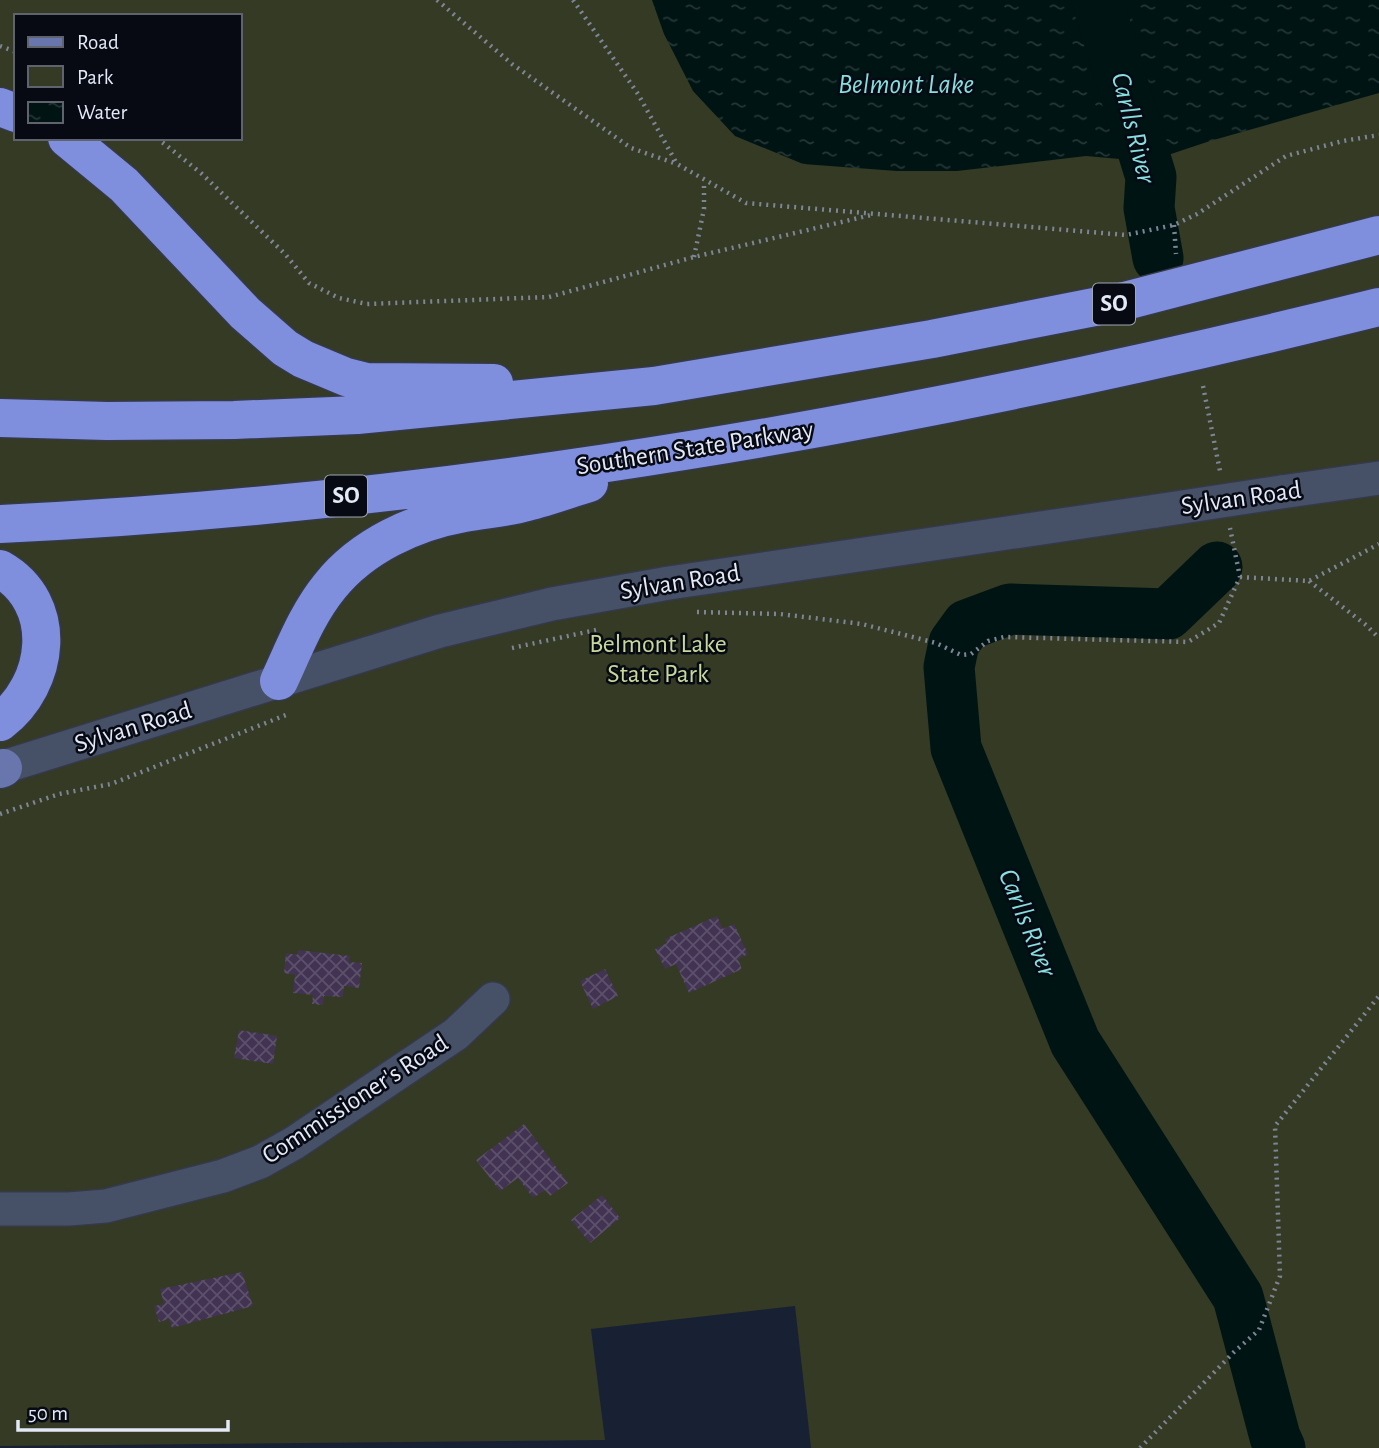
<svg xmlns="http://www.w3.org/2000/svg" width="1379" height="1448" font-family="'Alegreya Sans',sans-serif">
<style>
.green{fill:#343a23;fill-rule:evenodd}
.water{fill:url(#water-ripples)}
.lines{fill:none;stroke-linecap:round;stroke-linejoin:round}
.river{stroke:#001414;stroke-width:51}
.building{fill:url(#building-cross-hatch)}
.minor-casing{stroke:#353a4b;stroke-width:36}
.major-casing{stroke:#353a4b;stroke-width:41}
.highway-casing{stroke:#353a4b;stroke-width:41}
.path{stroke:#7e8596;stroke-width:4.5;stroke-dasharray:2 5;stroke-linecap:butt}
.minor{stroke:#465067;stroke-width:33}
.major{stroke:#6976ae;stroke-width:38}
.highway{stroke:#808fdd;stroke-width:38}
.minor-bridge-casing{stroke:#353a4b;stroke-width:36;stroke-linecap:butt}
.minor-bridge{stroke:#465067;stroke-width:33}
.labels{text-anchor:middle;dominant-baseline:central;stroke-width:5;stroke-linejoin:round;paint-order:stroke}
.shield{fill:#070a13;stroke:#a1a6b3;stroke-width:2}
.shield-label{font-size:24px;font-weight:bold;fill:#e3e9f7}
.street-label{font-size:26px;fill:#e3e9f7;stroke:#070a13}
.park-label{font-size:26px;fill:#c7d99a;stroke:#070a13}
.water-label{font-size:28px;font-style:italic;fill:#86dedf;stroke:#070a13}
</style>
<defs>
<pattern id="water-ripples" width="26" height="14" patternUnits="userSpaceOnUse" patternTransform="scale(1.75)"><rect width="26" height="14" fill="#001414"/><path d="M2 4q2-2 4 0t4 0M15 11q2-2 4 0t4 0" fill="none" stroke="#253637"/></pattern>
<pattern id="building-cross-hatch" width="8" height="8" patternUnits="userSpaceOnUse" patternTransform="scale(1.75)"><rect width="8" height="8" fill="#413351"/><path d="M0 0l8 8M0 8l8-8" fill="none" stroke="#5c516b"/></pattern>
</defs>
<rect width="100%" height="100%" fill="#182034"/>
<!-- green -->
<path class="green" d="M0,0H1379V1448H811L795,1306L591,1329L605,1440L0,1446ZM16,16H240V138H16Z"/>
<!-- water -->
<path class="water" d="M652,0H1379V93L1210,141L1165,156L1161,176L1141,179L1131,160L1086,156L957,171H897L803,164L735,136L693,91L664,34Z"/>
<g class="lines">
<!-- river -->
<path class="river" d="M1097,0L1151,177L1149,208L1158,258
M1217,567L1168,614L1010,609L967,625L954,643L949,667L956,748L1075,1042L1238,1297L1275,1437L1280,1448"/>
</g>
<!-- building -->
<path class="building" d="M717,916L723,929L734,924L748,954L738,959L742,969L689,993L676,964L665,969L655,949L667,943L665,939Z
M298,950L350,956L349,962L362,963L359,988L344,986L343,997L324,996L323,1005L312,1004L313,995L293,993L295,975L284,973L286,953L297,955Z
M605,969L618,996L593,1009L580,981Z
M239,1030L277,1036L273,1064L234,1058Z
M524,1124L568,1183L550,1196L545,1190L533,1198L518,1178L500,1191L476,1160Z
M602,1195L620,1218L590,1243L571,1220Z
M242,1272L253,1306L172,1328L169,1319L159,1322L154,1306L164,1304L160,1289Z"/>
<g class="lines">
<!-- minor casing -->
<g class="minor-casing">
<path id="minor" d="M1281,492L1379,478
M0,768L440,631L552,604L669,583L1156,511
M0,1209H69L106,1206L223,1176L260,1162L294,1143L456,1034L493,999"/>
</g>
<!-- major casing -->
<g class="major-casing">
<path id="major" d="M0,769L3,768"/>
</g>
<!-- highway casing -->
<g class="highway-casing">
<path id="highway" d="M0,107L16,113
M67,138L124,185L245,313L285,348L303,359L346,377L366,382L494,383
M0,418L107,421L234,420L357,415L654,386L932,339L1125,301L1379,235
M0,524C466,502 927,419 1379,307
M0,569C60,603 50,684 0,722
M279,681C294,649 307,614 330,586C362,546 414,522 464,513C485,509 507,508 527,502C548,497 569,489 589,483"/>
</g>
<!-- path -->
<path class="path" d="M437,0L512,64L631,148L677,164
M573,0L638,94L677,164L746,203L1126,235L1174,225L1197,214L1286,156L1343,141L1379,135
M0,46L16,52
M157,138L202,174L285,254L309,283L339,298L367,304L549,297L694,257L871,215
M1174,225L1176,254
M694,257L704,209V181
M1203,386L1220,471
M1240,577L1309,581L1379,544
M1309,581L1366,625L1379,638
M697,612L780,614L862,624L936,643L961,655L971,654L988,641L1004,637L1188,642L1219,623L1240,577L1230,528
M512,648L596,630
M0,814L59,794L111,784L286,715
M1140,1448L1234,1352L1259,1330L1280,1276L1275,1126L1379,996"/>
<!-- minor -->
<use href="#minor" class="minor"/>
<!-- major -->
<use href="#major" class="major"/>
<!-- highway -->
<use href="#highway" class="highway"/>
<!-- minor-bridge casing -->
<g class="minor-bridge-casing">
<path id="minor-bridge" d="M1156,511L1281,492"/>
</g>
<!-- minor-bridge -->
<use href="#minor-bridge" class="minor-bridge"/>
</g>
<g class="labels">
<!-- shield labels -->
<g class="shield">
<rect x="1093" y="283.5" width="42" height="41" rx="5"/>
<rect x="325" y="475.5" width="42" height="41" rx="5"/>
</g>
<g class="shield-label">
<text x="1114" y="304">SO</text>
<text x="346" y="496">SO</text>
</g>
<!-- street labels -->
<g class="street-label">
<text transform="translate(695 448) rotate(-9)">Southern State Parkway</text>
<text transform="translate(1241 498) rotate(-8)">Sylvan Road</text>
<text transform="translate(680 582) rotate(-9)">Sylvan Road</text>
<text transform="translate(133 727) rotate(-17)">Sylvan Road</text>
<text transform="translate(355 1099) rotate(-33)">Commissioner's Road</text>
</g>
<!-- park labels -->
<g class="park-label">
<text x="658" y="644">Belmont Lake<tspan x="658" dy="30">State Park</tspan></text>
</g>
<!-- water labels -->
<g class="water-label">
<text x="906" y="85">Belmont Lake</text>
<text transform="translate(1133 128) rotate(76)">Carlls River</text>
<text transform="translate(1027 923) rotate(68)">Carlls River</text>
</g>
</g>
<!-- legend -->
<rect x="14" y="14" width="228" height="126" fill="#070a13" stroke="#5f636e" stroke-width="2"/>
<rect x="28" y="37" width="35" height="10" fill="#6976ae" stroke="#5f636e" stroke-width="2"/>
<text x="77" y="49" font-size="21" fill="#e3e9f7">Road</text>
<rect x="28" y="66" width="35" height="21" fill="#343a23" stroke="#5f636e" stroke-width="2"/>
<text x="77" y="84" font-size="21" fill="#e3e9f7">Park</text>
<rect x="28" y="102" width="35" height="21" fill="url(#water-ripples)" stroke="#5f636e" stroke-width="2"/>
<text x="77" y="119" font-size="21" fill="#e3e9f7">Water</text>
<!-- scale -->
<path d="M18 1420v10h210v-10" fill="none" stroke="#e3e9f7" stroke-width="3.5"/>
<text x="28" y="1420" font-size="21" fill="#e3e9f7" stroke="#070a13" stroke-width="5" paint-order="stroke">50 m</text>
</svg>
